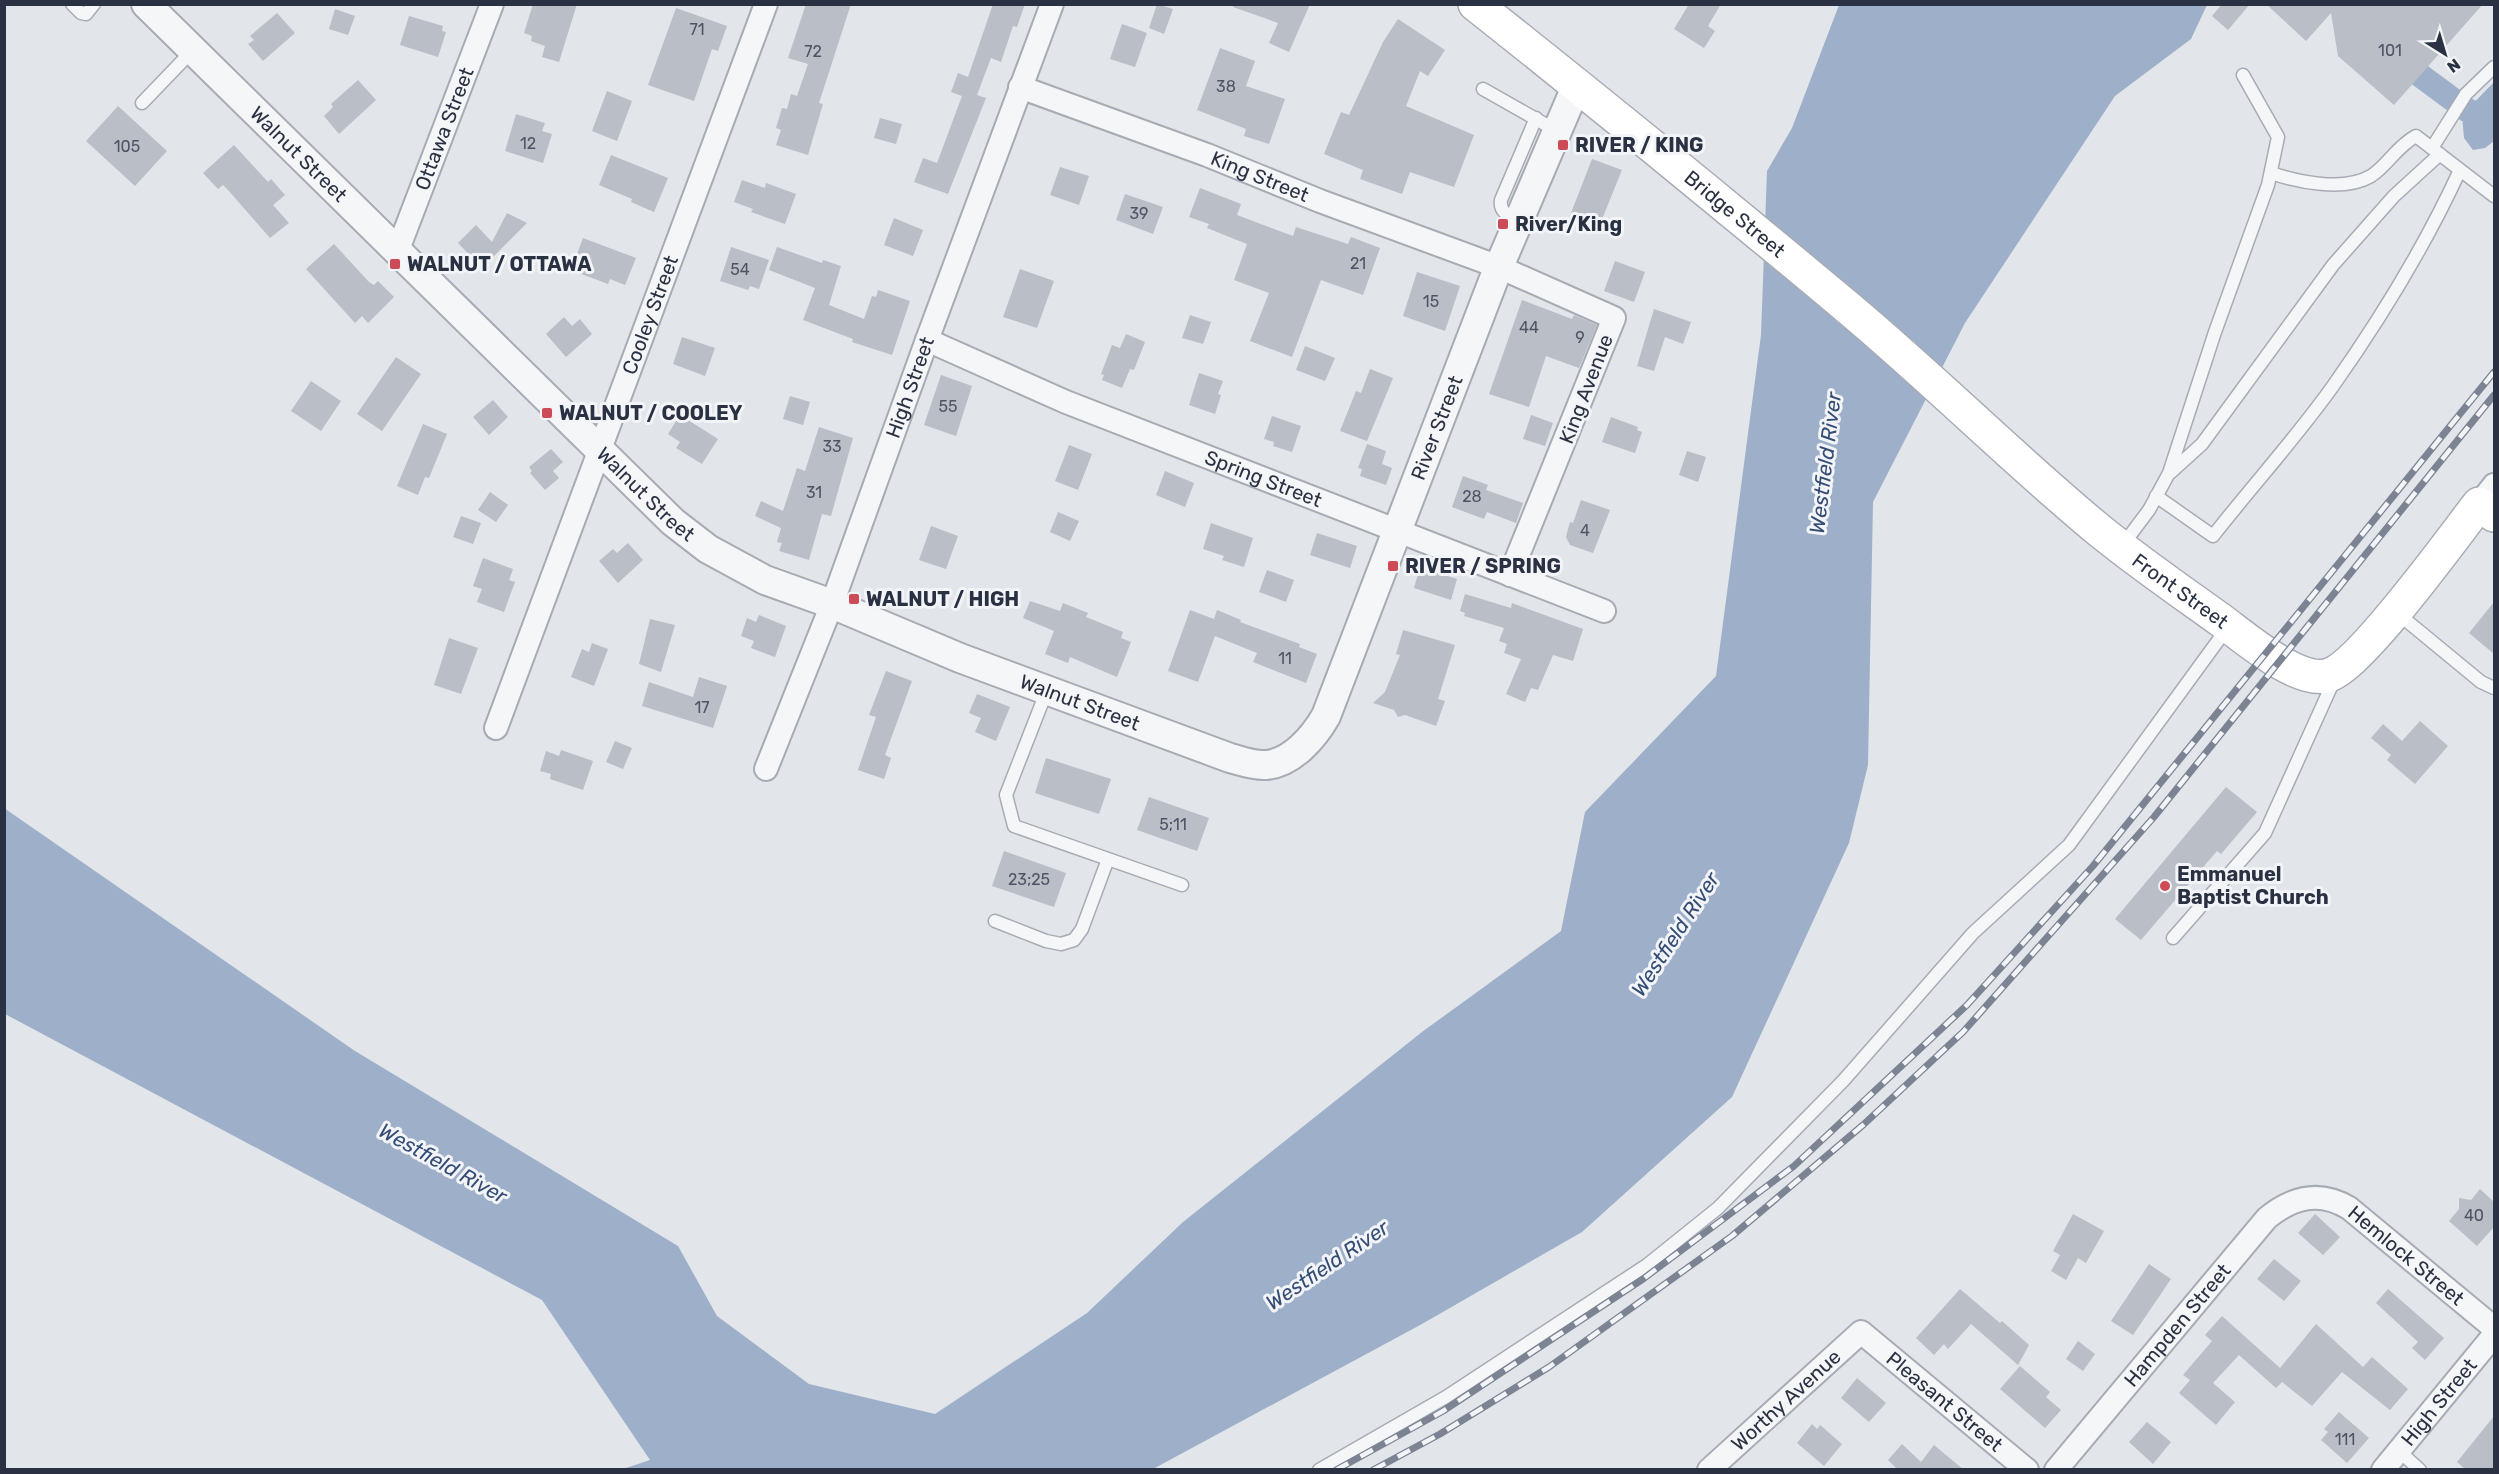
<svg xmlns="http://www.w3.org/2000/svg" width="2499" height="1474" font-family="Rubik,sans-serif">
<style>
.water{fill:#9eb0c9}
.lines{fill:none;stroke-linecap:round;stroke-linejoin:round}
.canal{stroke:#9eb0c9;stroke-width:24}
.building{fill:#b9bec7}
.service-casing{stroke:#a7abb4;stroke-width:15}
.minor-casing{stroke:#a7abb4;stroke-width:26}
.tertiary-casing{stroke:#a7abb4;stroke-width:32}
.secondary-casing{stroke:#a7abb4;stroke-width:36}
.service{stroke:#f5f6f8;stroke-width:12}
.minor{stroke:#f5f6f8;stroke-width:22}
.tertiary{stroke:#f5f6f8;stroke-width:28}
.secondary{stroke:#fff;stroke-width:33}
.rail-casing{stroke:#7c8393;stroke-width:7}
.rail{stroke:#f2f4f7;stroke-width:4.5;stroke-dasharray:14;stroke-linecap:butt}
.poi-dot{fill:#cc4b56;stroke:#f2f4f7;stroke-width:2}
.labels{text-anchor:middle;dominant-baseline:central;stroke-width:6;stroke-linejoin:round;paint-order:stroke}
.number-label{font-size:16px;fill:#4e5463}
.street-label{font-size:20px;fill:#2a3142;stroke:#f2f4f7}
.poi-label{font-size:20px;font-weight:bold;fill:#2a3142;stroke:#f2f4f7;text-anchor:start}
.water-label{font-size:21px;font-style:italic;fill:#354d75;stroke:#f2f4f7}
</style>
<rect width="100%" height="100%" fill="#e2e5ea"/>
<!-- water -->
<path class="water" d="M1839,5H2207L2191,39L2115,96L1965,323L1873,502L1868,765L1849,843L1732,1097L1582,1232L1422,1324L1153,1469H623L650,1460L542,1300L5,1014L4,808L355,1051L678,1246L717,1316L809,1384L935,1414L1087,1313L1183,1222L1422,1032L1561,931L1585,812L1716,676L1761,335L1767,171L1792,128Z
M2494,82V141L2485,148L2473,150L2464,138L2462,115Z"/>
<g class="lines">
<!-- canal -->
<path class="canal" d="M2394,56L2467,110L2488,118L2494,111"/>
</g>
<!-- building -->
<path class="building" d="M533,4H577L559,62L542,57L545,46L531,41L532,36L524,33Z
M806,4H851L819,103L823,104L808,155L776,145L781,130L776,128L782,108L787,109L791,94L797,96L808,64L788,58Z
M993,4H1025L1017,27L1013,26L1001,62L991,58L977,95L986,98L948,194L914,182L923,158L937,163L962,96L951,92L958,73L968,77Z
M1157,4L1173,9L1164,34L1149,28Z
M1234,4H1310L1289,52L1269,43L1278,23L1233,7Z
M1689,4H1721L1708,26L1715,31L1704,48L1674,29Z
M2222,4H2250L2228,30L2212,16Z
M2266,4H2483L2394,105L2338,56L2331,13L2306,41Z
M676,8L727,26L718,51L712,49L694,101L648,85Z
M335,9L355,16L348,35L329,29Z
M277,13L295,33L263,61L248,44L254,40L250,36Z
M409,16L443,26L442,31L446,32L438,57L400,45Z
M1398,19L1445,50L1428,76L1420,71L1406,106L1474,135L1454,187L1410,172L1402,194L1360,179L1363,170L1324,154L1341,112L1349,115L1383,42Z
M1122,24L1147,33L1135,67L1110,59Z
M1220,48L1255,61L1246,86L1285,99L1269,144L1244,136L1246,129L1197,110Z
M358,80L376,100L339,134L324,116L333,107L331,104Z
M607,91L632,101L617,141L592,131Z
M118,106L167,151L135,186L86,141Z
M516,114L545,123L542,131L552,134L543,163L505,151Z
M880,118L902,124L896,144L874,138Z
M234,145L268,182L271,179L285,195L273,205L289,223L270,238L228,190L223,185L218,189L203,173Z
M611,155L668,178L654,212L631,202L632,199L599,185Z
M1592,159L1622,170L1598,229L1569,218Z
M1060,167L1089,176L1079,205L1050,195Z
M742,180L765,188L766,183L796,194L785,224L751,212L753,209L734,202Z
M1200,188L1241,204L1237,215L1293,236L1296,227L1348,244L1351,237L1380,248L1363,295L1321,280L1292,357L1250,341L1269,293L1234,280L1247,244L1207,228L1209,224L1189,217Z
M1125,194L1163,207L1153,234L1116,220Z
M507,213L527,223L482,268L458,243L476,225L492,242Z
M894,218L923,230L913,256L884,245Z
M583,238L636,258L625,285L610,279L608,284L571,270Z
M334,244L369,282L374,285L378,281L394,297L368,323L362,316L355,323L306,269Z
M731,247L769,260L759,289L750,286L748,290L720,281Z
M777,247L822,263L823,260L841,266L829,305L864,319L872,296L876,297L878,290L910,301L892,355L852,342L853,339L803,320L815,288L769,270Z
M1615,261L1645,272L1634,302L1604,291Z
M1020,269L1054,281L1037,328L1003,317Z
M1417,272L1460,286L1445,331L1403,316Z
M1522,300L1572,319L1574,315L1597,325L1579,368L1546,356L1529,407L1489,394Z
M1654,309L1691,322L1683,344L1665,337L1654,371L1637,366Z
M1190,315L1211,322L1203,344L1182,338Z
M564,317L572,326L580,319L592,334L566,357L546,334Z
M1126,334L1145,342L1134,370L1130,369L1122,388L1102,380L1104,375L1101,374L1112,345L1120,348Z
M682,337L715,348L705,376L673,364Z
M1305,346L1335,358L1325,381L1296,370Z
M396,357L421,374L382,431L357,414Z
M1370,369L1393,378L1367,441L1340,431L1356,391L1361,393Z
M1199,373L1223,381L1218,394L1221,395L1215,414L1189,405Z
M941,375L972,386L956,436L924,425Z
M311,381L341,401L321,431L291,411Z
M790,396L810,402L803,425L783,419Z
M493,400L508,417L489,435L473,417Z
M680,415L718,439L702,464L676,448L680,442L668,434Z
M1531,415L1553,423L1545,446L1523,439Z
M1272,416L1301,426L1292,452L1273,446L1274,442L1264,439Z
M1611,417L1638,427L1637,430L1642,432L1635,453L1602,442Z
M423,424L447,434L429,478L425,477L418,495L397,486Z
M819,427L853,438L831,516L822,514L809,560L779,551L782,543L777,542L781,528L755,516L761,501L783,511L797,468L805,471Z
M1367,444L1386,451L1382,464L1392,468L1386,485L1360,476L1362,469L1358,468Z
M1069,445L1092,454L1078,490L1055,481Z
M551,449L563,462L553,471L559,478L545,490L530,473L532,471L529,467Z
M1687,451L1706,457L1698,482L1679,475Z
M1165,471L1194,483L1185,507L1156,495Z
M1463,476L1488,485L1486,490L1523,503L1516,523L1487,512L1484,519L1452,507Z
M490,492L508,505L496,522L478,510Z
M1581,500L1610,510L1593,553L1570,545L1566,537L1570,522L1573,523Z
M1058,512L1079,521L1070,541L1050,532Z
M461,516L481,523L473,544L453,537Z
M1211,523L1253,538L1244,567L1222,560L1224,556L1203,549Z
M931,526L958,536L946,569L919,560Z
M1317,533L1357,546L1350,568L1310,555Z
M628,543L643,560L618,583L599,561L613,549L617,553Z
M483,558L513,569L509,580L515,582L504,612L477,602L482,589L473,586Z
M1420,567L1457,579L1451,600L1414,588Z
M1267,570L1294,580L1286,602L1259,592Z
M1465,594L1511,608L1512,603L1583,629L1573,661L1553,655L1538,690L1531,688L1525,702L1506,694L1521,659L1504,653L1507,644L1499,641L1504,628L1464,616L1465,613L1460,611Z
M1030,601L1060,611L1063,603L1088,613L1086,617L1123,632L1121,638L1131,642L1117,677L1070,657L1068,663L1045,654L1054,631L1023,618Z
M2494,602V654L2469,633Z
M1190,610L1214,619L1217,610L1241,620L1240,622L1300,644L1299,647L1317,654L1306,683L1253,662L1257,653L1215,636L1198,682L1168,671Z
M759,615L786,626L775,657L751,648L754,641L741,636L747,618L756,622Z
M650,619L675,625L661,672L639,664Z
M1403,630L1455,645L1438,699L1445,701L1436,726L1405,715L1398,717L1394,710L1373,703L1385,692L1400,655L1396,654Z
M449,638L478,648L461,694L434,685Z
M592,643L608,649L594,686L571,677L582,649L589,652Z
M886,671L912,681L885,755L891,758L884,779L858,770L876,717L869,715Z
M699,677L727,686L713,728L642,706L649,682L693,697Z
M977,694L1010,707L996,741L975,732L981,718L969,713Z
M2420,721L2448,746L2415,784L2387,760L2391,755L2371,738L2383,724L2402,741Z
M615,741L632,748L623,769L606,762Z
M561,750L593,761L583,790L550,779L551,774L540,771L546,751L559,756Z
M1046,758L1111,779L1099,814L1035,793Z
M2226,787L2257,812L2221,854L2217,851L2141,940L2115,919Z
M1149,797L1209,818L1197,851L1137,830Z
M1004,851L1066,873L1054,907L992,886Z
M2480,1189L2494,1202V1227L2477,1246L2449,1221L2459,1209V1198L2471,1200Z
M2073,1214L2104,1231L2086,1263L2078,1258L2066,1280L2051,1271L2060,1255L2053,1251Z
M2315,1214L2340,1237L2323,1255L2298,1233Z
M2274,1259L2301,1281L2284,1301L2257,1279Z
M2149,1264L2171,1279L2133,1335L2111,1321Z
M1960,1289L2000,1323L2002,1321L2029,1345L2018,1365L1971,1324L1948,1349L1944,1344L1934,1355L1916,1338Z
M2388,1289L2444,1338L2425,1360L2412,1348L2418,1342L2376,1303Z
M2222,1316L2280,1368L2316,1324L2363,1367L2372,1357L2408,1389L2390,1410L2342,1372L2312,1406L2282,1382L2276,1388L2239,1355L2213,1383L2235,1402L2216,1425L2179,1393L2190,1380L2183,1375L2212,1341L2205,1335Z
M2078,1341L2095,1354L2083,1371L2066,1359Z
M2020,1366L2050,1392L2046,1397L2061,1410L2045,1428L2000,1389Z
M1857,1378L1886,1403L1869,1422L1841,1398Z
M2339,1412L2369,1438L2347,1463L2321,1440L2328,1432L2324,1429Z
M2494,1416V1470H2466L2457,1462Z
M2147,1422L2171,1442L2153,1464L2129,1442Z
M1812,1424L1817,1429L1820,1425L1842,1444L1824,1466L1797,1443Z
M1902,1444L1921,1462L1934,1445L1964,1470H1898L1888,1460Z"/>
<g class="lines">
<!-- service casing -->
<g class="service-casing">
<path id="service" d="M72,4L81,13L86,14L94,4
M1483,89L1557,131
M142,103L193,50
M2432,148L2466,94L2494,67
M2271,173C2298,182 2344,192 2371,176C2387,166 2397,146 2416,136L2494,196
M1519,222C1509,216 1499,212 1501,200L1536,118
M2170,473L2202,444L2333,265L2394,196L2440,154
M2156,496L2213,536C2252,486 2296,438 2333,386C2381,318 2425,246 2460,170
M2122,546L2149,510L2169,473L2215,332L2268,185L2278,137L2243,75
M2396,612L2481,682L2494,688
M1047,690L1006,795L1014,826L1182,885
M995,921L1046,941L1061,944L1074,940L1082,929L1108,859
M2173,938L2265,833L2335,678
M2399,1451L2420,1470
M1319,1470L1446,1397L1647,1265L1718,1208L1843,1081L1973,933L2069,845L2228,627"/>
</g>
<!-- minor casing -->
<g class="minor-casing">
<g id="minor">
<path id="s1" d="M1020,87L1207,155L1320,201L1499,267L1614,318L1510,575"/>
<path id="s2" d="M397,252L492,4"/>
<path id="s3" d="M927,340L1066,402L1604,611"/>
<path d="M2479,504L2494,485"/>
<path id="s4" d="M496,728L766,4"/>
<path id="s5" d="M766,769L832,604L927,340L1052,4"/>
<path id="s6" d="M1709,1470L1861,1332L2027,1470"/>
<path id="s7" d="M2056,1470L2267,1218C2293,1197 2319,1190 2349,1208L2494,1328"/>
<path id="s8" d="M2383,1470L2494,1335"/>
</g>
</g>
<!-- tertiary casing -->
<g class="tertiary-casing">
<g id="tertiary">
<path id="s9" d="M146,4L673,522L708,549L765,580L832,604L960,658L1230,758C1241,761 1254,766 1266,765C1292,763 1314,737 1326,716L1495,276L1576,87"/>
</g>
</g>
<!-- secondary casing -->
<g class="secondary-casing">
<g id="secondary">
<path id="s10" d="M1475,4C1600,103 1724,204 1846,306C1931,377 2009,455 2094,526C2135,560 2179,590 2222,621C2245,638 2296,682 2326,676C2358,670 2454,536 2479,504L2494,515"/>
</g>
</g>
<!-- service -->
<use href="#service" class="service"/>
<!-- minor -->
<use href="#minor" class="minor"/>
<!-- tertiary -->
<use href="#tertiary" class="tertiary"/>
<!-- secondary -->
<use href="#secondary" class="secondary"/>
<!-- rail casing -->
<g class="rail-casing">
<path id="rail" d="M1336,1470L1443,1411L1643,1279L1794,1166L1967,1005L2093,866L2494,372
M1373,1470L1440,1434L1549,1367L1732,1236L1863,1125L1963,1032L2154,817L2494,395"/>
</g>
<!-- rail -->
<use href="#rail" class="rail"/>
</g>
<!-- markers -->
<g class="poi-dot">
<rect x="1557" y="139" width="12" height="12" rx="3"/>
<rect x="1497" y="218" width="12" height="12" rx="3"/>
<rect x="389" y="258" width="12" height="12" rx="3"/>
<rect x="541" y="407" width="12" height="12" rx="3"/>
<rect x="1387" y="560" width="12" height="12" rx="3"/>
<rect x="848" y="593" width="12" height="12" rx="3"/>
<circle cx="2165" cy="886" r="6"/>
</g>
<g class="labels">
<!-- number labels -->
<g class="number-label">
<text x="697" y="29">71</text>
<text x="2390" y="50">101</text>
<text x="813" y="51">72</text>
<text x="1226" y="86">38</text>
<text x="528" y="143">12</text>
<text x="127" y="146">105</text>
<text x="1139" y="213">39</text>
<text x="1358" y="263">21</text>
<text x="740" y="269">54</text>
<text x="1431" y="301">15</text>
<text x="1529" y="327">44</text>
<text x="1580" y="337">9</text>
<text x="948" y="406">55</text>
<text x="832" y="446">33</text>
<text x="814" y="492">31</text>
<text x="1472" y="496">28</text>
<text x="1585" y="530">4</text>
<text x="1285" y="658">11</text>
<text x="702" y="707">17</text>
<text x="1173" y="824">5;11</text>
<text x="1029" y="879">23;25</text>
<text x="2474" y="1215">40</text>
<text x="2345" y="1439">111</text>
</g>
<!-- street labels -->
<g class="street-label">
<text stroke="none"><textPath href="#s2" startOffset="132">Ottawa Street</textPath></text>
<text stroke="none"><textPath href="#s9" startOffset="214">Walnut Street</textPath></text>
<text stroke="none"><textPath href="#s1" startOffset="256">King Street</textPath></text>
<text stroke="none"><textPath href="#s10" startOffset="334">Bridge Street</textPath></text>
<text stroke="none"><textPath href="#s4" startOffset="441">Cooley Street</textPath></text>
<text stroke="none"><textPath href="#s5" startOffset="408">High Street</textPath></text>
<text transform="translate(1586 389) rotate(-69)">King Avenue</text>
<text stroke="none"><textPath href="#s9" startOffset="1772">River Street</textPath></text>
<text stroke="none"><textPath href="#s3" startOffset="364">Spring Street</textPath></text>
<text stroke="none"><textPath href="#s9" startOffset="700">Walnut Street</textPath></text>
<text stroke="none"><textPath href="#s10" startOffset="918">Front Street</textPath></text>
<text stroke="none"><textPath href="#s9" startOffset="1186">Walnut Street</textPath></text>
<text stroke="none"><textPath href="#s7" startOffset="492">Hemlock Street</textPath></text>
<text stroke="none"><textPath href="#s7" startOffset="189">Hampden Street</textPath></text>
<text stroke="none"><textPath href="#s6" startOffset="104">Worthy Avenue</textPath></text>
<text stroke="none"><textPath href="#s6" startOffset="314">Pleasant Street</textPath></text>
<text stroke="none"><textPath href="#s8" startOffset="88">High Street</textPath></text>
</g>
<!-- poi labels -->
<g class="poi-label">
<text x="1575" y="145">RIVER / KING</text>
<text x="1515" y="224">River/King</text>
<text x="407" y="264">WALNUT / OTTAWA</text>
<text x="559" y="413">WALNUT / COOLEY</text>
<text x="1405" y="566">RIVER / SPRING</text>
<text x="866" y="599">WALNUT / HIGH</text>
<text x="2177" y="874">Emmanuel<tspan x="2177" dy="23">Baptist Church</tspan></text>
</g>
<!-- water labels -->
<g class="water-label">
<text transform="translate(1825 463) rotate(-83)">Westfield River</text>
<text transform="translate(1675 934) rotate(-57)">Westfield River</text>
<text transform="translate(443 1163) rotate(29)">Westfield River</text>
<text transform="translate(1327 1265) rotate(-34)">Westfield River</text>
</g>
</g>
<!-- border -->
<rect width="2499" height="1474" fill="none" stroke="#2a3142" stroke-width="12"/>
<!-- north arrow -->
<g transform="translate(2445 54) rotate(143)" stroke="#f2f4f7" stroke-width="4.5" paint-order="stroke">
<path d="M0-4.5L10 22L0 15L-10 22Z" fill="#2a3142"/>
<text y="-9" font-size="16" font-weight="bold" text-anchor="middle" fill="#2a3142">N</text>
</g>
</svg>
